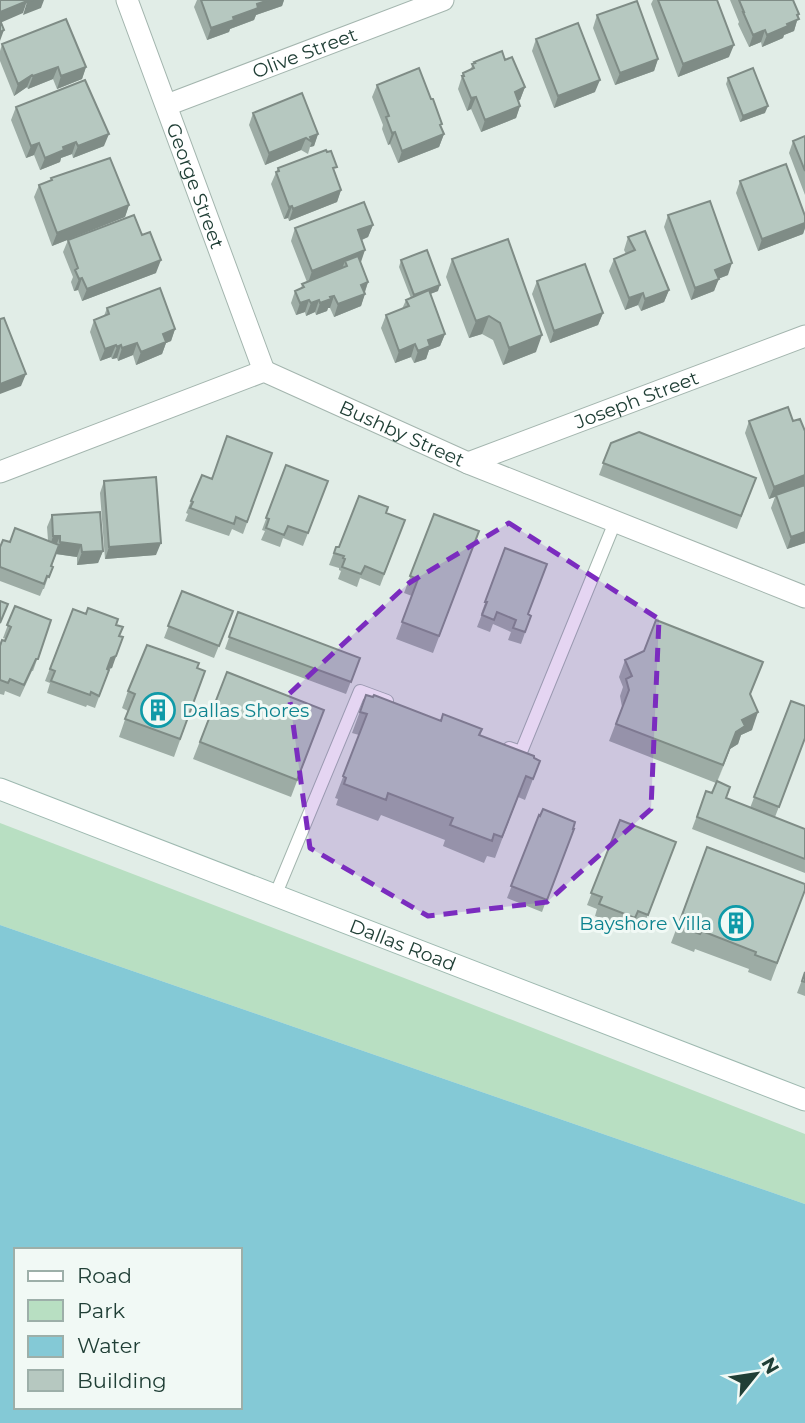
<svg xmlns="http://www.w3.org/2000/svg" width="805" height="1423" font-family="Montserrat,sans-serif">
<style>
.green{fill:#b8dfc2}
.water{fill:#84c9d6;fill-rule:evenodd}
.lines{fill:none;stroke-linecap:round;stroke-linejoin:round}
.service-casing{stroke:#a3b5ae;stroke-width:14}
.minor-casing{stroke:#a3b5ae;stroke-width:23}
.secondary-casing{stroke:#9eb9b0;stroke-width:23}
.service{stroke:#fff;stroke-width:12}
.minor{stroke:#fff;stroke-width:21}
.secondary{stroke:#fff;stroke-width:21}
.wall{fill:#9daca5}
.shaded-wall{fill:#7f8c86}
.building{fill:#b6c8c0;stroke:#7f8c86;stroke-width:2}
.marked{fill:#7b2cbf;fill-opacity:0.2;stroke:#7b2cbf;stroke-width:5;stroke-dasharray:14 9;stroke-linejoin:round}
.labels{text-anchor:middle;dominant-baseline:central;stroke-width:6;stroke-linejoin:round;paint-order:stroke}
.street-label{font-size:19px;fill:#203f36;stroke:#f1f9f5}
.culture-label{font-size:19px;fill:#0d838f;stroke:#f1f9f5;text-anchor:start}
</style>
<rect width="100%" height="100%" fill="#e1ede7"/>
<!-- green -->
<path class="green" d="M0,823L412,981L805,1134V1204L0,925Z"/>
<!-- water -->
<path class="water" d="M0,925L805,1204V1423H0ZM16,1250H240V1407H16Z"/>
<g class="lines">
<!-- service casing -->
<g class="service-casing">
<path id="service" d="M509,748L521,752L615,522
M275,896L360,691L387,701"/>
</g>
<!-- minor casing -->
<g class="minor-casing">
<g id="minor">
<path id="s1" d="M127,0L264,371"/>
<path id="s2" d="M167,105L443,0"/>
<path id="s3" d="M468,463L805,336"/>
<path id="s4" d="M0,472L264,371L468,463L805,597"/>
</g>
</g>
<!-- secondary casing -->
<g class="secondary-casing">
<g id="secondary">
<path id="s5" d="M0,789L805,1100"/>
</g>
</g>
<!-- service -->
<use href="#service" class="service"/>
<!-- minor -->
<use href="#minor" class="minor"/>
<!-- secondary -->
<use href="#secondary" class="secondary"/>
</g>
<!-- wall -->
<path class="wall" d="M197,0H284L282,6L256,15L254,20L230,29L229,32L207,40L194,7Z
M653,0H717L729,57L678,77L651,4Z
M730,0H793L798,17L794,31L784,35L783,38L762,47L761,42L749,47L738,24L739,22Z
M597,15L658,59L654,71L615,85L593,28Z
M536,39L595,92L554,108L532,51Z
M2,44L86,67L82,79L57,89L53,79L28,89L27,87L14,96L0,61V51Z
M505,60L525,87L520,100H518L520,106L516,118L481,132L471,109L467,111L458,89L463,73L470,70L474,62Z
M728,78L765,113L740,122L726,84Z
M377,85L441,128L444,134L439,147L398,163L390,144L388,145L382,129L383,125L372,97Z
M16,107L104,146L73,158L72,154L61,158L60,162L40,170L34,155L26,158L11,120Z
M253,113L318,134L314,146L310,147L308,154L301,150L265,165L249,125Z
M805,136V195L789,153L793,141Z
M278,168L335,172L341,190L337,202L289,221L288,218L284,219L271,184Z
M51,178L129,205L125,217L52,246L34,197L39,185L51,181Z
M740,181L805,216V228L803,234L758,251L736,193Z
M668,215L728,275L718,279L714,291L691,300L664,227Z
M373,225L368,237L362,240L360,262L368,282L361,306L334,317L330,308H328L327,311L316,315L315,312L306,316L305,312L296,315L291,303L295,291L301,289L302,284L307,282L291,241L295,228Z
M628,237L669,290L664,302L641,311L638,305L625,310L609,271L614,259L626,254L624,250Z
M68,240L156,273L82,301L78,290L74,291L71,282L73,277L63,252Z
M452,259L536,352L503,365L493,340L482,334L469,338L446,277Z
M401,260L438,291L430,294L445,334L440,346L429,350L426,359L414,363L411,357L395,363L381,328L386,315L402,309L406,300L411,298L399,267Z
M537,281L603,313L598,325L550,343L532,294Z
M107,308L175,329L171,341L166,343L162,354L136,365L133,355L118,361L117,358L112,359L111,357L100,361L90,332L94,320L104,316Z
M749,421L805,543L787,549L771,508L775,497L769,499L745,433Z
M611,443L756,478L737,529L599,475Z
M272,453L243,534L232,529L229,536L185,521L188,514L186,513L191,501L212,479Z
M286,465L328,481L303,546L283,538L280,547L261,540L265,531L262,530Z
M104,481L156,555L105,559L100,493Z
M386,513L405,520L380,586L360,578L357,587L338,579L341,571L339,570V568L329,565L336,547H339Z
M434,514L479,531L433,653L396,639L412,596L404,593Z
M52,515L103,551L98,563L77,565V557L56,554L44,589H43L40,596L0,581V547L10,542L48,540L47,527Z
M505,548L528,614L531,616L521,644L508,640L511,632L493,624L490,632L477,627L482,614H481Z
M182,591L233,611L214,658L164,638Z
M15,606L51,620L33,671H32L20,697L5,691L4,695L0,694V646L6,639L3,638Z
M73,609L116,625L119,636L112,668L108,669L109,670L95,708L87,705L86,707L47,693L50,683L45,681Z
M238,612L360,658L346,694L225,649Z
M625,660L751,695L752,730L741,735L738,744L730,749L717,782L726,798L750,808L791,701L805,739L775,817L805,829V873L692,829L706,791L712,793L716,783L609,741L622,707L620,696L623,687L619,677Z
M197,668L205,671L174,757L119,737L128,711L122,708L128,691Z
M227,672L324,710L291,797L193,759Z
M366,695L480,735L540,761L525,800L518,797L495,858L487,856L484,863L443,846L445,840L381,815L378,821L336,805L338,799L335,798L359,735L352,733Z
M539,815L575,822L542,912L507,898Z
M620,820L676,842L643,927L634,923L631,930L595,916L597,909L587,905Z
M707,847L805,890L771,981L748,972L749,969L695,949L694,952L671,943Z
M805,972V996L797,993Z"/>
<!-- shaded-wall -->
<path class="shaded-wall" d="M33,0H44L41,8L23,15L27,2Z
M269,0H284L282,6L256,15L254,20L230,29L229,32L207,40L211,28L257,4Z
M27,1L23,13L0,23V12Z
M799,14L794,31L784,35L783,38L762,47L767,35L787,24Z
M4,30L0,41V32Z
M765,30L761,42L749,47L753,35Z
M734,45L729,57L678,77L683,64Z
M658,59L654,71L615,85L620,73Z
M58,67L53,79L28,89L33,76Z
M86,67L82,79L57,89L61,76Z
M32,75L27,87L14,96L18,84Z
M600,80L595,92L554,108L558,96Z
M525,87L520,100L510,104L515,92Z
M476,97L471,109L467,111L471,98Z
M520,106L516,118L481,132L485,120Z
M768,106L765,113L740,122L743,116Z
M395,132L390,144L388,145L392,133Z
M109,134L104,146L73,158L78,146Z
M318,134L314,146L310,147L312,142L310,137Z
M444,134L439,147L398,163L402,151Z
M306,138L301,150L265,165L269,153Z
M76,142L72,154L61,158L60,162L40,170L45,158L63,147Z
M39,143L34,155L26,158L31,146Z
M341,190L337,202L289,221L293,209Z
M129,205L125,217L52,246L57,233Z
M292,206L288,218L284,219L289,207Z
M805,223V228L803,234L758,251L762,239Z
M373,225L368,237L354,243L358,230Z
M365,250L361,262L347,268L345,261L342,269L308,283L312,271Z
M161,260L156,273L82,301L87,289Z
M732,263L728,275L710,282L715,270Z
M82,278L78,290L74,291L79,279Z
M719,279L714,291L691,300L695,288Z
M368,282L364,294L361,285Z
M440,285L438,291L412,301L414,295Z
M669,290L664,302L641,311L645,299Z
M643,293L638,305L625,310L629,298Z
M365,294L361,306L334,317L338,304Z
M334,296L330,308H328L327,311L316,315L320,303Z
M309,300L305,312L296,315L300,303Z
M319,300L315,312L306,316L311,303Z
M603,313L598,325L550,343L554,331Z
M489,316L482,334L469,338L476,321Z
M175,329L171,341L166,343L162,354L136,365L141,352L163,334Z
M445,334L440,346L429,350L426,359L414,363L418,351L428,340Z
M542,335L536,352L503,365L509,348Z
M137,343L133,355L118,361L122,348Z
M415,344L411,357L395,363L399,351Z
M116,345L111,357L100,361L105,349Z
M121,345L117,358L112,359L117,347Z
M26,374L21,386L0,394V384Z
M805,475V486L769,499L774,487Z
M805,532V543L787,549L791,537Z
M53,536H60L55,548L49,549Z
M60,542L81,545L77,557L56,554Z
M161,543L156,555L105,559L109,547Z
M103,551L98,563L77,565L82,552Z
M123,637L112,668L106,670L111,658Z
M758,712L752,730L741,735L738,744L730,749L717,783L736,732L742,720Z"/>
<!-- building -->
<path class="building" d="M0,0H33L27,2V1L0,12Z
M201,0H269L257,4L258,8L233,17L234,20L211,28Z
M658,0H717L734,45L683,64Z
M739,0H793L799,14L797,15L799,19L787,24L788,26L767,35L765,30L753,35L743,12H744Z
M637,1L658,59L620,73L597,15Z
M66,19L86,67L61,76L58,67L33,76L32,75L18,84L2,44Z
M0,20L4,30L0,32Z
M578,23L600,80L558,96L536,39Z
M502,51L505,60L512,57L525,87L515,92L520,106L485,120L476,97L471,98L462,76H464L463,73L474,68L472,64L475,63L474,62Z
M419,68L431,99H433L442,124L440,125L444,134L402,151L395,132L392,133L386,117L389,116L377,85Z
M753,68L768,106L743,116L728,78Z
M85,80L109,134L78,146L76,142L63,147L64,150L45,158L39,143L31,146L16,107Z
M302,93L318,134L310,137L312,142L306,138L269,153L253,113Z
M805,136V171L793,141Z
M326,150L327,152L331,151L337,167L333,168L341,190L293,209L292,206L289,207L276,172L279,171L278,168Z
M110,158L129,205L57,233L39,185L52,180L51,178Z
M786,164L805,216V223L762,239L740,181Z
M710,201L732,263L715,270L719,279L695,288L668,215Z
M364,202L373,225L358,230L365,250L312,271L295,228Z
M134,215L142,235L150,232L161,260L87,289L82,278L79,279L75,270L78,268L68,240Z
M645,231L669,290L645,299L643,293L629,298L614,259L635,250L628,237Z
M508,239L542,335L509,348L500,323L489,316L476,321L452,259Z
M427,250L440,285L414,295L401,260Z
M358,256L368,282L361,285L365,294L338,304L334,296L330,297L331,299L320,303L319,300L311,303L309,300L300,303L295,291L304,287L302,284L347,266L345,261Z
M585,264L603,313L554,331L537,281Z
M160,288L175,329L163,334L166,342L141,352L137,343L122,348L121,345L117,347L116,345L105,349L94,320L109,314L107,308Z
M429,290L445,334L428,340L430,346L418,351L415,344L399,351L386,315L409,306L406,300Z
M4,318L26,374L0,384V319Z
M788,407L793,421L800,419L805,431V475L774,487L749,421Z
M639,432L756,478L741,516L603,463L611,443Z
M227,436L272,453L247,522L236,517L234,524L190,508L193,502L191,501L202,475L212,479Z
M286,465L328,481L308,533L288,526L284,535L266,528L269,519L266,518Z
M156,477L161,543L109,547L104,481Z
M805,485V532L791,537L776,495Z
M359,496L388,507L386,513L405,520L384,574L365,566L361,574L342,567L345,559L343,558L344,556L334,553L336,547H339Z
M100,512L103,551L82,552L81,545L60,542V536H53L52,515Z
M434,514L479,531L439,636L402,622L418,579L410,576Z
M15,528L59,545L51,566L53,567L49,577L47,576L44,584L0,567V547L3,540L10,542Z
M505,548L547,564L528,614L531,616L525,632L513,628L516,620L497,612L494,620L482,615L487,602H485Z
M182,591L233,611L219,646L168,626Z
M0,601L8,604L0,623Z
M15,606L51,620L38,659H36L24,685L10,679L8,683L0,680V646L2,640L5,641L11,627L7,625Z
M88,608L118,619L116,625L123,627L119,636L123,637L116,656L111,658L107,669L109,670L99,696L91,692L90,695L51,681L55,671L50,669L73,609L86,614Z
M238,612L360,658L351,682L229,637Z
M656,620L763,662L750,694L758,712L742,720L745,726L736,732L723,765L616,724L629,690L626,679L632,676L625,660L644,651Z
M147,645L199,663L197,668L205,671L180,739L125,719L135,694L128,691Z
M227,672L324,710L297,780L200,742Z
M366,695L373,697L374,695L441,721L443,714L482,729L479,735L534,756V758L540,761L533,779L526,776L502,837L494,834L492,841L450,825L453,818L388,793L386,800L344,784L346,778L343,776L367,714L360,712Z
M791,701L805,706V738L779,807L754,797Z
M717,781L730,787L726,798L805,829V859L697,817L706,791L712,793Z
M543,809L575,822L573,829H574L547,900L511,886L539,815L540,816Z
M620,820L676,842L648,915L638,911L635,918L599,904L602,897L591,893Z
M707,847L805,884V890L777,963L755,955L756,952L702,931L700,934L678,926Z
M805,972V982L802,981Z"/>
<!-- marked area -->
<path class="marked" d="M509,523L659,619L651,809L547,902L428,916L310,848L289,694L409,583Z"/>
<!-- icons -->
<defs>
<g id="building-ring" transform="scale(1.75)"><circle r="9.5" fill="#f1f9f5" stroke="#0f9aa8" stroke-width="1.5"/><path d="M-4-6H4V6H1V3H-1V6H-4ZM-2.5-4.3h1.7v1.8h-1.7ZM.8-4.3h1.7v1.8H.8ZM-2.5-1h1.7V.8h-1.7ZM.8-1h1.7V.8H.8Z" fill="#0f9aa8"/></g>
</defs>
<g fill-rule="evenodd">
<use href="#building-ring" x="158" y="710"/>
<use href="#building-ring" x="736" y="923"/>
</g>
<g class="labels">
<!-- street labels -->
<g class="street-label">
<text stroke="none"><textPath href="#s2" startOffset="147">Olive Street</textPath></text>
<text stroke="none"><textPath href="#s1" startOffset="198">George Street</textPath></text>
<text stroke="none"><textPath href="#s3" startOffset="180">Joseph Street</textPath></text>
<text stroke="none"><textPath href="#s4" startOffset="434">Bushby Street</textPath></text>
<text stroke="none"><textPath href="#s5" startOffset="432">Dallas Road</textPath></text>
</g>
<!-- culture labels -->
<g class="culture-label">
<text x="182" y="710">Dallas Shores</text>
<text x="712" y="923" text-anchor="end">Bayshore Villa</text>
</g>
</g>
<!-- legend -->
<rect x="14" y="1248" width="228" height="161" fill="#f1f9f5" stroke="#9dafa9" stroke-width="2"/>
<rect x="28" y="1271" width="35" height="10" fill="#ffffff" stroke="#9dafa9" stroke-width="2"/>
<text x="77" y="1283" font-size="21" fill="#203f36">Road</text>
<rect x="28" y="1300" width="35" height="21" fill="#b8dfc2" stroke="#9dafa9" stroke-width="2"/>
<text x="77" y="1318" font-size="21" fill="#203f36">Park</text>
<rect x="28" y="1336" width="35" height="21" fill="#84c9d6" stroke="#9dafa9" stroke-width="2"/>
<text x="77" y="1353" font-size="21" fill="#203f36">Water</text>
<rect x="28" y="1370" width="35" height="21" fill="#b6c8c0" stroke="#9dafa9" stroke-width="2"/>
<text x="77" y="1388" font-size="21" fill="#203f36">Building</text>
<!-- north arrow -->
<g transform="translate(756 1374) rotate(60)" stroke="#f1f9f5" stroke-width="5" paint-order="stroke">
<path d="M0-5L12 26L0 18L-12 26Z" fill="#203f36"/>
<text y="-10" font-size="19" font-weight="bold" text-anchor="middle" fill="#203f36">N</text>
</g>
</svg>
